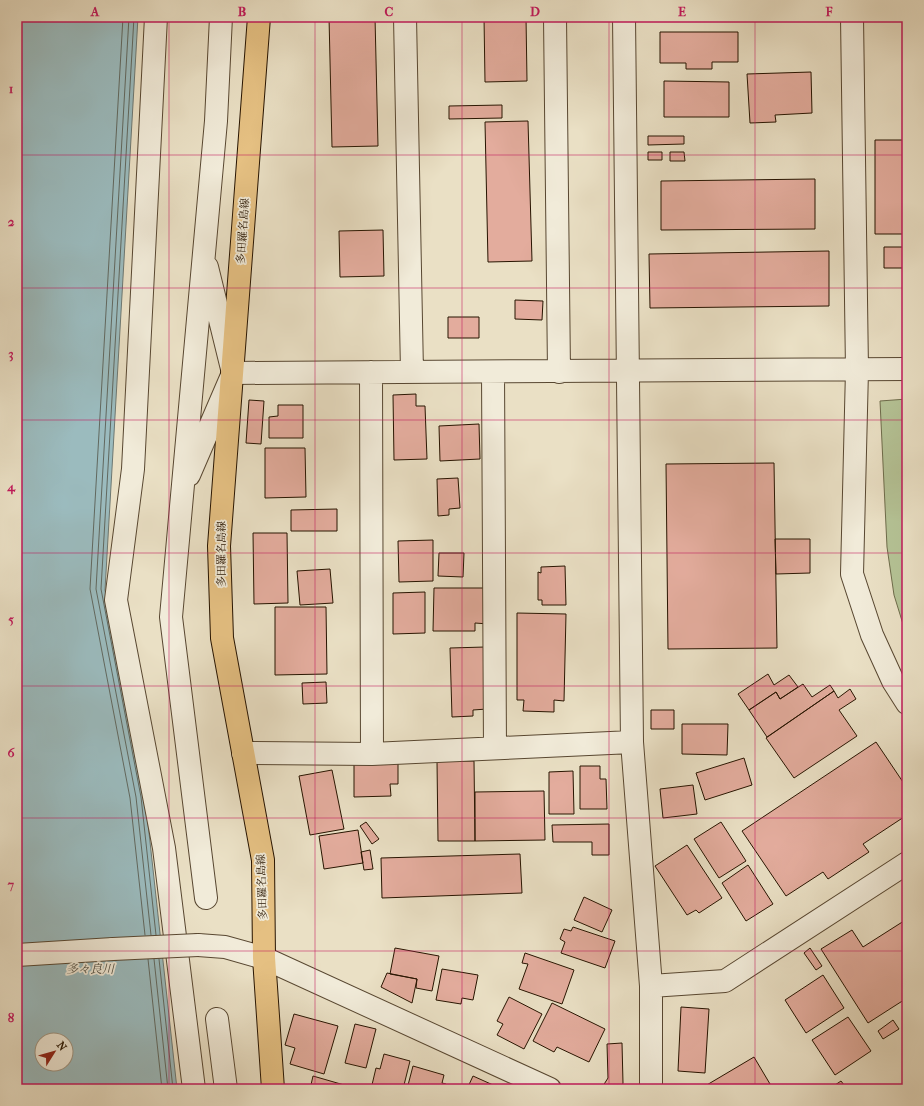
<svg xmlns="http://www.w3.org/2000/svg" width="924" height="1106" font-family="'IM FELL French Canon','Noto Serif JP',serif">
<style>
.green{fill:#b5c396;stroke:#6e6c4b}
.water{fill:#9bbbbe;stroke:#6d7872;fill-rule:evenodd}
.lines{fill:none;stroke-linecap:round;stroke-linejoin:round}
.shore{stroke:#61685f;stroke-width:1}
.building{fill:#e3ac9d;stroke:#271400}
.minor-casing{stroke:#584731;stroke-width:24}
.major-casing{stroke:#271400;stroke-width:24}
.minor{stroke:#f1ebd9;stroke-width:22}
.major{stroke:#e5c082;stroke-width:22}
.minor-bridge-casing{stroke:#584731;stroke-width:24;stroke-linecap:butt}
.minor-bridge{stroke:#f1ebd9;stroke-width:22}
.grid{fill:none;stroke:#c2185b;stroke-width:1;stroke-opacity:0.55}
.labels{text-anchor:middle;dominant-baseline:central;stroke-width:3.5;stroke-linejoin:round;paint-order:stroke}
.street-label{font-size:11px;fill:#271400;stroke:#f1ebd9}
.water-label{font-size:12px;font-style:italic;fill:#504e42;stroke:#f1ebd9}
.neatline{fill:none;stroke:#c2185b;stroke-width:1.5}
.grid-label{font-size:13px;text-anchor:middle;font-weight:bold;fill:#c2185b}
</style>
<rect width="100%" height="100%" fill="#eae0c5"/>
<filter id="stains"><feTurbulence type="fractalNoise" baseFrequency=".005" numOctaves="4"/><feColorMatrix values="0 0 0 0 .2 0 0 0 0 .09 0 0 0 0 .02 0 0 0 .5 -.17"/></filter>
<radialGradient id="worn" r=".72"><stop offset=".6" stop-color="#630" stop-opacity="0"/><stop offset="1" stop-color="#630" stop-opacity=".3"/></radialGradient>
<!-- green -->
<path class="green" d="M907,399V637L894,595L887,547L880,401Z"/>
<!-- water -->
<path class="water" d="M17,17H138L105,590L145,796L177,1089H17ZM42,1040H66V1064H42Z"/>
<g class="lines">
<!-- shore -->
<path class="shore" d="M123,17L90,589L130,798L145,935
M129,17L96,589L136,797L151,935
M134,17L101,589L141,797L156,935
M148,959L162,1089
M154,959L168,1089
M159,959L173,1089"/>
</g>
<!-- building -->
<path class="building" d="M329,17H375L378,146L332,147Z
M484,17H526L527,81L485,82Z
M660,32H738V62H712V69H686V63H660Z
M811,72L812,113L775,115L776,122L750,123L747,74Z
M664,81L729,82V117H664Z
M502,105V118L449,119V106Z
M528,121L532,261L488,262L485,122Z
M648,136H684V144L648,145Z
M875,140H907V234H875Z
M648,152H662V160H648Z
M670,152H684L685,161H670Z
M815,179V229L661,230V181Z
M383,230L384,276L340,277L339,231Z
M884,247H907V268H884Z
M829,251V306L650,308L649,254Z
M515,300L543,301L542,320L515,319Z
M448,317H479V338H448Z
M416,394V406H425L427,459L394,460L393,395Z
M249,400L264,401L261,444L246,443Z
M278,405H303V438H269V417L278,416Z
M479,424L480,459L440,461L439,426Z
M265,448H305L306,497L265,498Z
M774,463L777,648L668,649L666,464Z
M458,478L460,508L449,509V515L438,516L437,479Z
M337,509V531H291V510Z
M253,533H287L288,603L254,604Z
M775,539H810V573L776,574Z
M433,540V581L399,582L398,541Z
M439,553H464L463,577L438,576Z
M565,566L566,605H542V600H538V572L541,573V567Z
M330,569L333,603L300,605L297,571Z
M434,588H490L489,624L475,623V631H433Z
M425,592V633L393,634V593Z
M275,607H326L327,674L275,675Z
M517,613L566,614L564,701L554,700V712L523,711L524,700H517Z
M485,647L487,709L473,710V716L452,717L450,648Z
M768,674L774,685L789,675L798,687L780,699L776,692L749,710L738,694Z
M326,682L327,703L303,704L302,683Z
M803,684L812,697L830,685L834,691L767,737L749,710L776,692L780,699Z
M850,689L856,699L839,710L857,736L794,778L766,738L834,691L838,698Z
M651,710H674V729H651Z
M682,724H728L727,755L682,754Z
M876,742L907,788V815L863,844L869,852L828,879L823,872L786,896L742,831Z
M744,758L752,785L705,800L696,773Z
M437,761H474L475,841H438Z
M398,763V784H390L391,796L354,797V764Z
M580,766H600V779H606L607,809H580Z
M332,770L344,829L310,835L299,776Z
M573,771L574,814H549V772Z
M693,785L697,814L663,818L660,789Z
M544,791L545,840L475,841V792Z
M366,822L379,839L372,844L360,826Z
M721,822L746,861L719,878L694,839Z
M609,824V855H592V842H553L552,825Z
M358,830L363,863L324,869L319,836Z
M687,845L722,898L699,913L696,910L687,915L655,866Z
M370,850L373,869L364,870L361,852Z
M520,854L522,893L382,898L381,858Z
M748,865L773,904L746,921L722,883Z
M584,897L612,910L602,932L574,920Z
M907,919V998L868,1023L821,949L852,930L863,947Z
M573,927L615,941L605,968L561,953L565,942L560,939L564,929L571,931Z
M395,948L439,956L432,991L416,988L417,979L390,974Z
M810,948L822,966L816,970L804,953Z
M525,953L574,970L562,1004L519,989L528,964L522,963Z
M442,969L478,975L473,1000L462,998L461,1004L436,1000Z
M387,973L417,979L412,1003L381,987Z
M823,975L844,1008L806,1033L785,1000Z
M509,997L542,1014L524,1049L497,1035L503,1024L497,1021Z
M552,1003L605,1029L589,1062L557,1047L554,1052L533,1041Z
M681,1007L709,1009L705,1073L678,1071Z
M294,1014L338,1026L324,1074L290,1064L295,1048L285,1045Z
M848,1017L871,1051L835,1075L812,1040Z
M893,1020L899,1029L883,1039L878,1031Z
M355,1024L376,1029L366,1068L345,1063Z
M622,1043L623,1083L621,1089H601L608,1078L607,1044Z
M384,1054L410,1061L403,1089H371L376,1068L380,1069Z
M754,1057L773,1089H700Z
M413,1066L444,1075L442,1083L446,1084L445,1089H407Z
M313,1076L358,1089H310Z
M473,1076L502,1089H467Z
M841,1081L847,1089H829Z"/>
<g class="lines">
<!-- minor casing -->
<g class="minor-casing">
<path id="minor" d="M156,17L133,469L116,600L164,848L194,1089
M405,17L412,372
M555,17L559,372
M624,17L632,742L651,986V1089
M852,17L857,370L852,574L872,635L893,681L907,703
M371,372L372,754
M493,372L495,748
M233,373L907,369
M189,475L233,373L207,267
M243,753L372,754L632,742
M206,898L171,617L216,121L221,17
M198,945L225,947L264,958L550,1089
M17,955L113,949
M651,986L725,981L907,863
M217,1019L226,1089"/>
</g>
<!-- major casing -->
<g class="major-casing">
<path id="major" d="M259,17L219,546L222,638L263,860L264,958L273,1089"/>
</g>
<!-- minor -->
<use href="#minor" class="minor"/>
<!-- major -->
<use href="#major" class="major"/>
<!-- minor-bridge casing -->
<g class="minor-bridge-casing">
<path id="minor-bridge" d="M113,949L198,945"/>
</g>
<!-- minor-bridge -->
<use href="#minor-bridge" class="minor-bridge"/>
</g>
<!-- grid -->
<path class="grid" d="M169,17V1089M315,17V1089M462,17V1089M609,17V1089M755,17V1089M17,155H907M17,288H907M17,420H907M17,553H907M17,686H907M17,818H907M17,951H907"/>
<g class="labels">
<!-- street labels -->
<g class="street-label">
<text transform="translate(243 231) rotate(-86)">多田羅名島線</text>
<text transform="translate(221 554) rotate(-90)">多田羅名島線</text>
<text transform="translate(262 887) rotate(-92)">多田羅名島線</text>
</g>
<!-- water labels -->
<g class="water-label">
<text x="90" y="969">多々良川</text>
</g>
</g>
<!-- margin -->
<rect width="924" height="1106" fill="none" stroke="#eae0c5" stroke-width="44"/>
<!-- north arrow -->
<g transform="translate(54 1052) rotate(53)"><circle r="19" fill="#f1ebd9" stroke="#a09582"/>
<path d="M0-3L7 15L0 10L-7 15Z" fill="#8f2418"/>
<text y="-6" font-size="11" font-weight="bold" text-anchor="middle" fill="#271400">N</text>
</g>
<rect x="22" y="22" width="880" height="1062" class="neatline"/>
<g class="grid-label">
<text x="95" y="16">A</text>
<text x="242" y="16">B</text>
<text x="389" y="16">C</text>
<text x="535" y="16">D</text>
<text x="682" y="16">E</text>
<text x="829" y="16">F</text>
<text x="11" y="93">1</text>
<text x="11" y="226">2</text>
<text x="11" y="358">3</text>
<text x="11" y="491">4</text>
<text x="11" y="624">5</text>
<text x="11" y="757">6</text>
<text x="11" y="889">7</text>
<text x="11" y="1022">8</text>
</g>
<rect width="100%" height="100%" filter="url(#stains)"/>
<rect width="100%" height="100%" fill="url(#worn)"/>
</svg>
